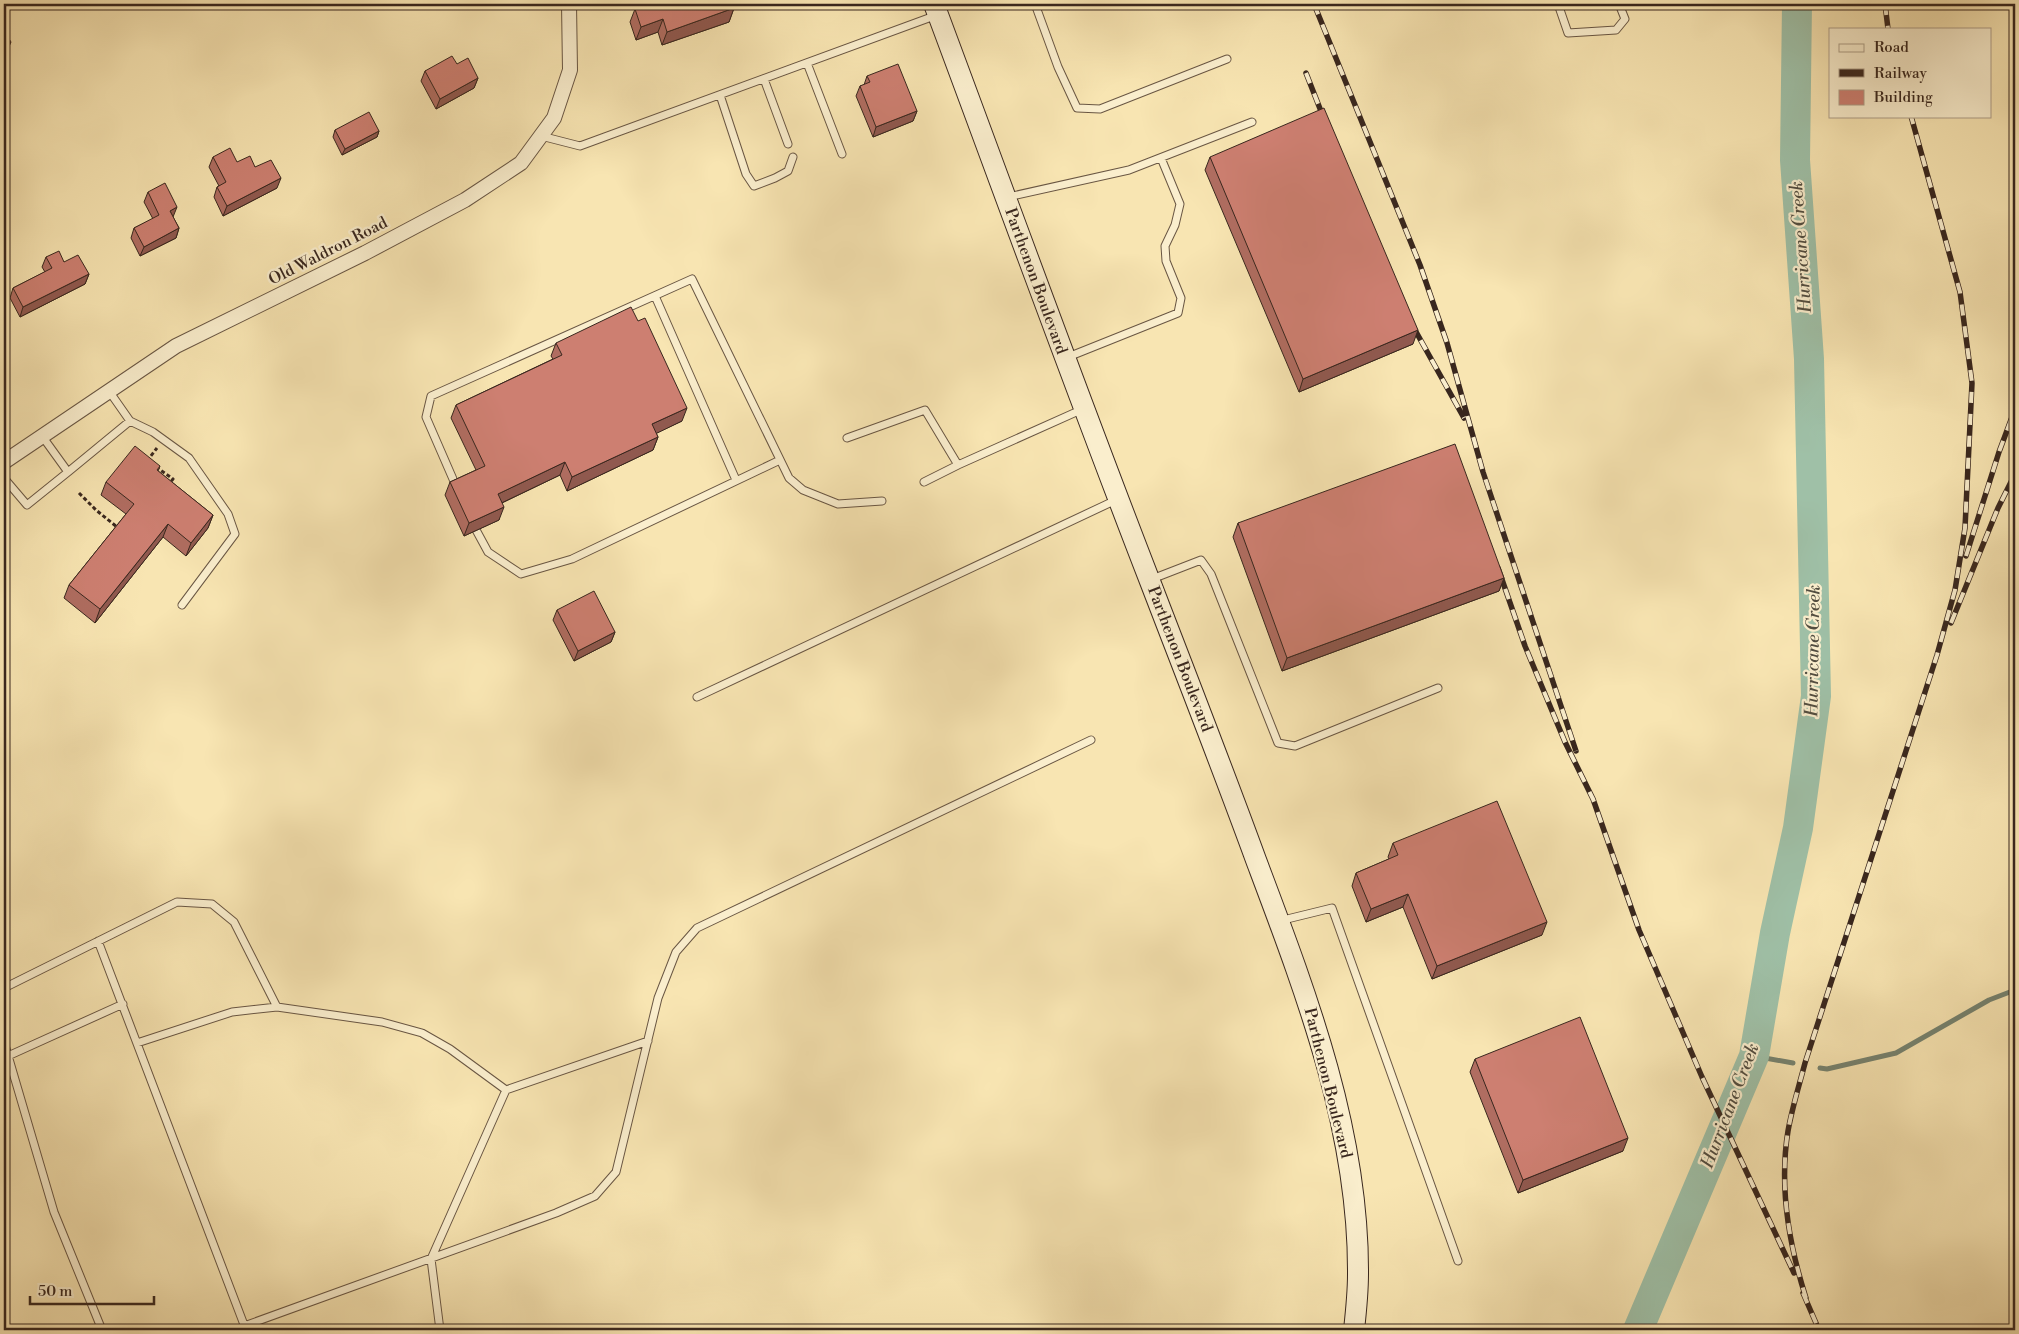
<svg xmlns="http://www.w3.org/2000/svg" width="2019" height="1334" font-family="'Libre Bodoni',serif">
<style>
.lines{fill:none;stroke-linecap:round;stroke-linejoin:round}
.stream{stroke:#768370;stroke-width:5}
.river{stroke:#9fc0a7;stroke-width:30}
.service-casing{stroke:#695643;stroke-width:9}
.minor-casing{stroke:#695643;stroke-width:16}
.secondary-casing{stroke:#39271e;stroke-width:22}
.path{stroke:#39271e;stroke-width:3;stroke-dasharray:4 2.5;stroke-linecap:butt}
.service{stroke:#faeecd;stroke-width:7}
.minor{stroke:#faeecd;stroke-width:14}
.secondary{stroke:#faeecd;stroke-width:20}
.rail-casing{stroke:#39271e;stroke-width:5.5}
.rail{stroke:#faeecd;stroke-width:4;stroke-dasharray:11;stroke-linecap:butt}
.wall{fill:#b06d61;stroke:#39271e}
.shaded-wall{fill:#90594f;stroke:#39271e}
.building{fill:#cd7f71;stroke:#39271e}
.labels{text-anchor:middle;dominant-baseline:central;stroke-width:4.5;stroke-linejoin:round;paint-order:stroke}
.street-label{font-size:16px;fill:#39271e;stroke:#faeecd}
.water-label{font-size:18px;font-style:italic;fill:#524d40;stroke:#faeecd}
</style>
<rect width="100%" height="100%" fill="#f8e5b2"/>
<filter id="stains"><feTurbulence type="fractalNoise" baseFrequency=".004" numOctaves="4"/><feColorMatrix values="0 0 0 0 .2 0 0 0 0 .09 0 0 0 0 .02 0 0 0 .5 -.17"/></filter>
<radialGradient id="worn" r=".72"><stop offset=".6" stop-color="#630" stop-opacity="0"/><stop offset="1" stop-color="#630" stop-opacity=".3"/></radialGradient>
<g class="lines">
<!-- stream -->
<path class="stream" d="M1754,1056L1793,1063
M1820,1068L1827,1069L1896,1053L1989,1000L2015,990"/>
<!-- river -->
<path class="river" d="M1638,1330L1754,1056L1775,933L1798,828L1816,696L1809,359L1795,160L1797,4"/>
<!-- service casing -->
<g class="service-casing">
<path id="service" d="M1035,4L1058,67L1077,108L1100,109L1227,59
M1558,4L1568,33L1616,30L1625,19L1619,4
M807,63L842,154
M764,79L788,144
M720,95L746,174L754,186L775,178L788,171L793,157
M541,136L580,146L937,15
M1008,197L1129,170L1252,122
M655,296L736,480
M1068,357L1178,313L1181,298L1166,261L1165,246L1175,225L1180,204L1161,158
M109,391L130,421L153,432L189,458L228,514L235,534L182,605
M847,438L925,410L958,465L1083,409
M68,472L130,421
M4,478L27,505L68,472L42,436
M924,482L958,465
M456,486L426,417L431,396L692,279L789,478L803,490L838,504L882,501
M475,528L488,552L521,574L572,559L780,460
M1152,579L1201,560L1211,574L1278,743L1295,746L1438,688
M697,697L1116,500
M1279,921L1332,908L1458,1261
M98,941L246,1330
M4,988L177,902L212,904L234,922L277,1007L382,1022L422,1033L450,1049L506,1090
M4,1042L54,1212L102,1330
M137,1043L232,1012L277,1007
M8,1056L123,1004
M233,1330L556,1213L595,1196L616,1172L658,998L676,952L697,928L1091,740
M440,1330L431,1259L506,1090L648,1041"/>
</g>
<!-- minor casing -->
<g class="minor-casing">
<path id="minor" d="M4,462L176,346L365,253L465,200L521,163L554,118L570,70L569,4"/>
</g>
<!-- secondary casing -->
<g class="secondary-casing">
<path id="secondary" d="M934,4C1006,197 1076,391 1151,584C1186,675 1222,767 1256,860C1306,993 1359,1130 1358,1274C1358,1293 1356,1312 1354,1330"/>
</g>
<!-- path -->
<path class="path" d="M147,461L157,448
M156,467L173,479L169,484
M79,493L96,510L117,527"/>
<!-- service -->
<use href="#service" class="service"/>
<!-- minor -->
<use href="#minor" class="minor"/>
<!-- secondary -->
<use href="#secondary" class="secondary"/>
<!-- rail casing -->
<g class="rail-casing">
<path id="rail" d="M1314,4L1420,265L1447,343L1483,472L1576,751
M1885,4L1888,29
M1306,73L1326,124
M1410,321L1464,418
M1966,556L1999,452L2015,409
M1498,568L1525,646L1565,742L1593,799L1639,930L1702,1077L1794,1273
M1951,623L1998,508L2015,474
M1803,1293L1819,1330
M1806,1298C1789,1245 1779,1186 1788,1131C1792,1108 1799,1086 1805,1063L1937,655L1955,590L1965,528L1972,383L1960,292L1911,116"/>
</g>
<!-- rail -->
<use href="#rail" class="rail"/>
</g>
<!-- wall -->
<path class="wall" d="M734,8L729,22L662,45L658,32L636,40L630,22L635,9Z
M457,64L478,78L474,88L436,109L421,81L425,71Z
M867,76L917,111L913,121L873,137L856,96L860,86L864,85Z
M335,130L379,131L377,137L342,155L333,137Z
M213,157L255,167L277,188L223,216L214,197L217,187L219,186L209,167Z
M1210,157L1413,344L1299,392L1205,170Z
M148,192L173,217L179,228L176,238L140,256L131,238L134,228L153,219L144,202Z
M46,257L64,262L89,274L85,284L20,317L10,298L13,288L45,272L42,267Z
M556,343L682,421L656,433L658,437L653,450L567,491L560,475L502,503L499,520L464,536L445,495L450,482L476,470L451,418L456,405L553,359L551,356Z
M160,466L158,471L213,515L208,528L186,556L163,537L95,623L64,598L69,585L126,514L101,495L106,482Z
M1238,523L1504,578L1499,591L1282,671L1233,537Z
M557,610L615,632L611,642L574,661L553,620Z
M1393,843L1542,935L1432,979L1403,907L1366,922L1352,886L1356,873L1389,859L1388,857Z
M1475,1059L1623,1151L1518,1193L1470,1072Z"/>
<!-- shaded-wall -->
<path class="shaded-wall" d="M505,4H522L503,8Z
M734,8L729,22L662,45L667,32Z
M663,19L658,32L636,40L641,27Z
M11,42L8,49L4,52V47Z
M478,78L474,88L436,109L440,99Z
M917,111L913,121L873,137L876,127Z
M379,131L377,137L342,155L345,149Z
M281,178L277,188L223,216L227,206Z
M177,207L173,217L170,211Z
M179,228L176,238L140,256L144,247Z
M89,274L85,284L20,317L23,307Z
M1418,330L1413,344L1299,392L1303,379Z
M687,408L682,421L647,438L652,424Z
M658,437L653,450L567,491L572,477Z
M565,462L560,475L493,507L498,494Z
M504,507L499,520L464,536L469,523Z
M213,515L208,528L186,556L191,543Z
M168,524L163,537L95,623L100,609Z
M1504,578L1499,591L1282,671L1287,658Z
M615,632L611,642L574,661L578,651Z
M1408,894L1403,907L1366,922L1371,909Z
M1547,922L1542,935L1432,979L1437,966Z
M1628,1138L1623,1151L1518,1193L1523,1180Z"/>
<!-- building -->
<path class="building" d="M649,4H732L734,8L667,32L663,19L641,27L635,9Z
M4,31L11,42L4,47Z
M452,56L457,64L468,58L478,78L440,99L425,71Z
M898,64L917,111L876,127L860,86L870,82L867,76Z
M1324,108L1418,330L1303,379L1210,157Z
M369,112L379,131L345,149L335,130Z
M230,148L237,162L250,156L255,167L271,160L281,178L227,206L217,187L226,182L213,157Z
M165,183L177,207L170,211L179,228L144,247L134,228L159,215L148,192Z
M59,251L64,262L78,255L89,274L23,307L13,288L52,268L46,257Z
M631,307L638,321L645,318L687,408L652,424L658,437L572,477L565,462L498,494L504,507L469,523L450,482L485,466L456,405L562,355L556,343Z
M1455,444L1504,578L1287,658L1238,523Z
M135,446L160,466L157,470L213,515L191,543L168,524L100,609L69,585L134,504L106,482Z
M594,591L615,632L578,651L557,610Z
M1497,801L1547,922L1437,966L1408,894L1371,909L1356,873L1398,855L1393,843Z
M1580,1017L1628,1138L1523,1180L1475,1059Z"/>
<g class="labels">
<!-- street labels -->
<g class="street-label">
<text transform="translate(328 251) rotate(-27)">Old Waldron Road</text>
<text transform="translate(1036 281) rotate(70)">Parthenon Boulevard</text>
<text transform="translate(1180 659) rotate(69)">Parthenon Boulevard</text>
<text transform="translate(1328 1083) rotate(76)">Parthenon Boulevard</text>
</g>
<!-- water labels -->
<g class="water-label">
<text transform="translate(1801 247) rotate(-94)">Hurricane Creek</text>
<text transform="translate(1813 651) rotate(-89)">Hurricane Creek</text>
<text transform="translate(1730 1106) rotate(-69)">Hurricane Creek</text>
</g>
</g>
<!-- margin -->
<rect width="2019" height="1334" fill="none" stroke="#f8e5b2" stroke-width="20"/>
<rect x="5" y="5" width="2009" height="1324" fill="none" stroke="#39271e" stroke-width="2.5"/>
<rect x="10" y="10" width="1999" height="1314" fill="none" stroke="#39271e"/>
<!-- legend -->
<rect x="1829" y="28" width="162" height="90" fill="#faeecd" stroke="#ad9e87"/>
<rect x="1839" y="44" width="25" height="8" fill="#faeecd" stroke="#ad9e87"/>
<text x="1874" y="52" font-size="15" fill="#39271e">Road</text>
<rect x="1839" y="69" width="25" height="8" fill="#39271e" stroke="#ad9e87"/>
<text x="1874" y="78" font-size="15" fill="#39271e">Railway</text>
<rect x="1839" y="90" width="25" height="15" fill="#cd7f71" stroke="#ad9e87"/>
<text x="1874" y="102" font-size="15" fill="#39271e">Building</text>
<!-- scale -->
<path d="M30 1296v8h124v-8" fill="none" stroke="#39271e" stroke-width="2.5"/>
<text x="38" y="1296" font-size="15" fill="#39271e" stroke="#faeecd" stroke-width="4" paint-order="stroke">50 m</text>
<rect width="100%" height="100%" filter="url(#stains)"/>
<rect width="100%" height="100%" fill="url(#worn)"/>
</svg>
